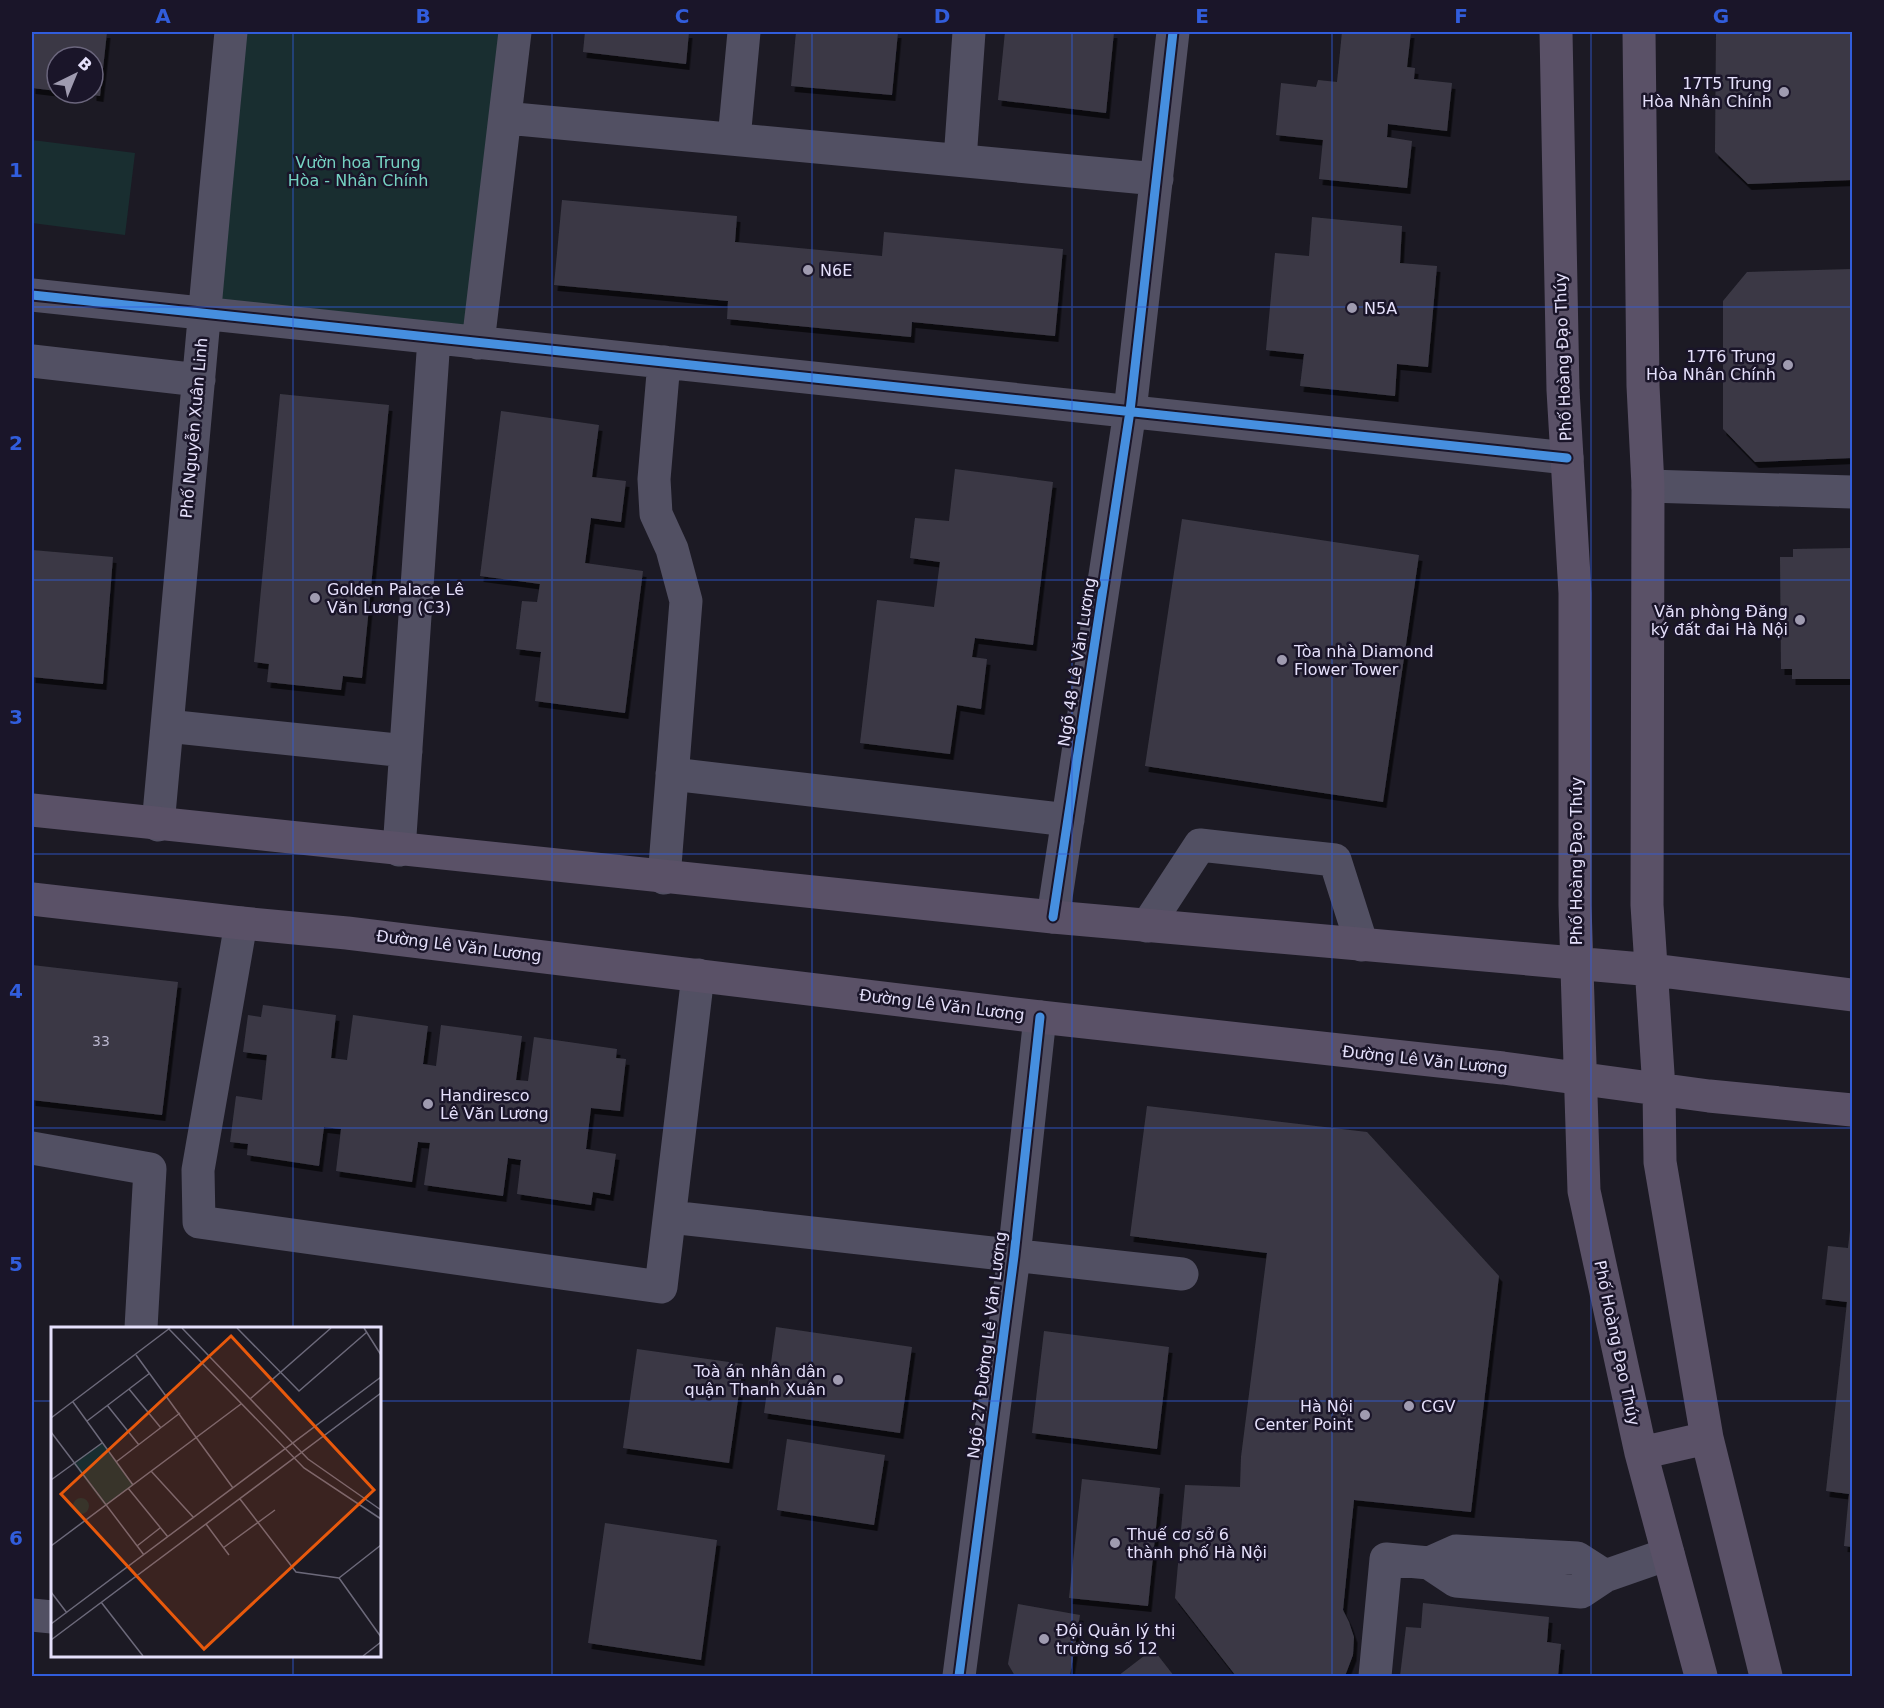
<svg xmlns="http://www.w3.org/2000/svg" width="1884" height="1708" font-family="'DejaVu Sans',sans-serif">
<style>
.green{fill:#192e30}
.building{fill:#3b3945;filter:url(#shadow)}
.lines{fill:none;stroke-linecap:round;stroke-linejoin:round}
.minor{stroke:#525063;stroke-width:33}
.major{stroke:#5a5167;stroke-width:33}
.cycleway-casing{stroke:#1a1529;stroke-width:13}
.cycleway{stroke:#468fdf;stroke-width:9}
.grid{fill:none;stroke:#315ddc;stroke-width:1.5;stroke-opacity:0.55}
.poi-dot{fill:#9f9bb0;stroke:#1a1529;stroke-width:2}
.labels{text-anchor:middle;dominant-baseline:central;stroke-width:5;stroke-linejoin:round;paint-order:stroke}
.number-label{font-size:14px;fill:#bab6ce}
.poi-label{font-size:16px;fill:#e5e0fb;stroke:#1a1529;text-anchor:start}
.park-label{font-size:16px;fill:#75d2c2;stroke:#1a1529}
.street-label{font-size:16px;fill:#e5e0fb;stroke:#1a1529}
.inset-road{fill:none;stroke:#6c697a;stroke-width:1.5}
.view{fill:#e8590c;fill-opacity:0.15;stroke:#e8590c;stroke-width:3}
.inset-edge{fill:none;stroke:#e5e0fb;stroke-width:3}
.neatline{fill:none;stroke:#315ddc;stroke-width:2}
.grid-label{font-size:20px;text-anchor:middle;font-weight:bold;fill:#315ddc}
</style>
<defs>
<filter id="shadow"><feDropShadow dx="3.5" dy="6" stdDeviation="0" flood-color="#0009"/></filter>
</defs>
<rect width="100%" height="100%" fill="#1c1a24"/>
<!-- green -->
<path class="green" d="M231,32H515L478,343L203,313Z
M32,140L135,153L125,235L32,223Z"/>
<!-- building -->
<path class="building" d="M32,32H107L100,96L93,95V57H57V91L32,88Z
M585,32H689L686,64L583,52Z
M796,32H898L892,95L791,86Z
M1005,32H1114L1106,113L998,100Z
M1342,32H1411L1407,67L1415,68L1414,79L1452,83L1447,131L1388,124L1387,137L1412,141L1407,188L1319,179L1323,140L1276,135L1281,83L1316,87L1318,80L1337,82Z
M1716,32H1852V180L1748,184L1715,152Z
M562,200L737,216L735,242L882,256L884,232L1063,249L1055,336L912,322L911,337L727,319L728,301L554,285Z
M1312,217L1402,226L1400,263L1437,266L1428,367L1397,364L1395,396L1300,386L1304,354L1266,350L1275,253L1309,256Z
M1852,269V458L1755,462L1723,429V301L1747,272Z
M280,394L389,405L362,678L343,676L341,690L267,682L269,664L254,662Z
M501,411L599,425L592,477L626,481L621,522L591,518L585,563L643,571L625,713L535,701L541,652L516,649L522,601L537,602L540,584L480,576Z
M955,469L1053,482L1033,645L975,638L972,657L987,659L981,709L957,705L950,754L860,743L877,600L934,607L940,562L910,558L915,518L949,521Z
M1182,519L1419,555L1383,802L1145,766Z
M1852,548V679H1792V669H1781L1780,557H1793V549Z
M32,550L113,557L103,684L32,677Z
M32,965L178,982L162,1115L32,1100Z
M263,1005L336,1015L331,1058L347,1060L353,1015L428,1026L423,1064L436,1066L441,1025L522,1036L516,1080L528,1081L534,1037L617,1049L616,1058L626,1059L620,1111L591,1108L586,1149L616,1154L610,1195L593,1192L591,1205L517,1194L521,1160L508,1158L503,1196L424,1185L430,1143L418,1142L412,1182L336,1171L341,1129L324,1127L319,1166L247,1155L248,1144L230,1142L236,1096L262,1100L267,1055L243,1052L248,1015L261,1017Z
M1147,1106L1367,1132L1499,1276L1471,1512L1354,1500L1343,1610L1349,1622L1354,1637L1353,1655L1345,1676H1236L1175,1598L1185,1485L1240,1487L1241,1457L1267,1253L1130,1236Z
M1851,1222L1852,1223V1547L1844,1546L1849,1494L1826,1491L1847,1302L1822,1299L1828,1246L1848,1248Z
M776,1327L912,1347L900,1433L764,1413Z
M1044,1331L1169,1347L1157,1449L1032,1433Z
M637,1349L743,1364L729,1463L623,1448Z
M787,1439L885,1455L874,1525L777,1510Z
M1082,1479L1160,1488L1148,1606L1069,1598Z
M605,1523L717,1540L701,1660L588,1643Z
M1423,1603L1549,1617L1547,1642L1561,1644L1558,1676H1400L1406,1627L1421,1628Z
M1018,1604L1080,1615L1070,1676H1015L1008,1664Z
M1153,1649L1174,1676H1118Z"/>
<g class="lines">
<!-- minor -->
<path class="minor" d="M505,118L1157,179
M734,139L744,32
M960,160L969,32
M32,295L1567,458
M478,343L515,32
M32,361L199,380
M664,362L654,479L656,514L672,549L686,601L664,878
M1648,486L1852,492
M167,726L406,751
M672,774L1068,820
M158,825C182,560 205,296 231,32
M399,850L434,338
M1053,917L1130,411L1173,32
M241,923L198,1170L199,1222L661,1287L698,975
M1147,926L1200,845L1335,860L1362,945
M32,1148L150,1169L141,1328
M670,1217L1182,1274
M1429,1563L1456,1551L1577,1558L1605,1576
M32,1615L52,1617
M959,1676L1014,1256L1040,1017
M1375,1676L1386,1559L1429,1563L1456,1581L1581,1592L1605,1576L1668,1554"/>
<!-- major -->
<path class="major" d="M1556,32L1563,390L1575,593V905L1584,1191L1641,1453L1701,1676
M1639,32L1643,386L1648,486L1647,905L1659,1089L1660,1162L1707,1438L1766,1676
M32,810L1053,917L1653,970L1852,995
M32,899L241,923L347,933L1040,1017L1503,1068L1709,1096L1852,1110
M1641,1453L1707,1438"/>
<!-- cycleway casing -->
<g class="cycleway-casing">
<path id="cycleway" d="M32,295L1567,458
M1053,917L1130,411L1173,32
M959,1676L1014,1256L1040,1017"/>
</g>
<!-- cycleway -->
<use href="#cycleway" class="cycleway"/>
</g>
<!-- grid -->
<path class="grid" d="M293,32V1328M552,32V1676M812,32V1676M1072,32V1676M1332,32V1676M1591,32V1676M32,307H1852M32,580H1852M32,854H1852M32,1128H1852M32,1401H52M380,1401H1852M293,1656V1676"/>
<!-- markers -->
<g class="poi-dot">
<circle cx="1784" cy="92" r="6"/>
<circle cx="808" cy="270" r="6"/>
<circle cx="1352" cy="308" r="6"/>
<circle cx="1788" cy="365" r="6"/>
<circle cx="315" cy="598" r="6"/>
<circle cx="1800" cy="620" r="6"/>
<circle cx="1282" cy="660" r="6"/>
<circle cx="428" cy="1104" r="6"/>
<circle cx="838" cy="1380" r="6"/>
<circle cx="1409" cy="1406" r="6"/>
<circle cx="1365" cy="1415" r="6"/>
<circle cx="1115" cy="1543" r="6"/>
<circle cx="1044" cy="1639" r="6"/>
</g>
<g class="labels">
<!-- number labels -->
<g class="number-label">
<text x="101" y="1041">33</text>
</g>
<!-- poi labels -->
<g class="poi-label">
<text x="1772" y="83" text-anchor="end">17T5 Trung<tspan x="1772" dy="18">Hòa Nhân Chính</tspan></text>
<text x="820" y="270">N6E</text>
<text x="1364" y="308">N5A</text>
<text x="1776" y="356" text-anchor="end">17T6 Trung<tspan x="1776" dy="18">Hòa Nhân Chính</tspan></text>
<text x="327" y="589">Golden Palace Lê<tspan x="327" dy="18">Văn Lương (C3)</tspan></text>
<text x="1788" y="611" text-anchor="end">Văn phòng Đăng<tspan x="1788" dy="18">ký đất đai Hà Nội</tspan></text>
<text x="1294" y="651">Tòa nhà Diamond<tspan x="1294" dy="18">Flower Tower</tspan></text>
<text x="440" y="1095">Handiresco<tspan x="440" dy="18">Lê Văn Lương</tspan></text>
<text x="826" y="1371" text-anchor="end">Toà án nhân dân<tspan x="826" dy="18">quận Thanh Xuân</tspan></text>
<text x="1353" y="1406" text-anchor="end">Hà Nội<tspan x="1353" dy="18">Center Point</tspan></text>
<text x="1421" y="1406">CGV</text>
<text x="1127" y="1534">Thuế cơ sở 6<tspan x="1127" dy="18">thành phố Hà Nội</tspan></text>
<text x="1056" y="1630">Đội Quản lý thị<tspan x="1056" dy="18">trường số 12</tspan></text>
</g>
<!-- park labels -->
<g class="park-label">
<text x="358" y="162">Vườn hoa Trung<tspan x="358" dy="18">Hòa - Nhân Chính</tspan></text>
</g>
<!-- street labels -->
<g class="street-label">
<text transform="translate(1563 357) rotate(-92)">Phố Hoàng Đạo Thúy</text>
<text transform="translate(194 428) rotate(-85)">Phố Nguyễn Xuân Linh</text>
<text transform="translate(1077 662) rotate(-81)">Ngõ 48 Lê Văn Lương</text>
<text transform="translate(1576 861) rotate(-90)">Phố Hoàng Đạo Thúy</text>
<text transform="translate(459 946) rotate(7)">Đường Lê Văn Lương</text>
<text transform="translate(942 1005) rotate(7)">Đường Lê Văn Lương</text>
<text transform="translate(1425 1060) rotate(6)">Đường Lê Văn Lương</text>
<text transform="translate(1617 1343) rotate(78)">Phố Hoàng Đạo Thúy</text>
<text transform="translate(987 1345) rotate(-83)">Ngõ 27 Đường Lê Văn Lương</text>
</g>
</g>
<!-- overview -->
<g transform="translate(51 1327)">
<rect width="330" height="330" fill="#1c1a24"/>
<path d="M51,116L82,158L54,179L22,136ZM22 179a8 8 0 1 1 16 0a8 8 0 1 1-16 0Z" fill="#192e30"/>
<path class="inset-road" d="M117,1L253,141L330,192M131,1L257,132L330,183M186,1L248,64L316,5M313,1L330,28M85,28L182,161M78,62L110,101M199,72L280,1M22,75L82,158M56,78L88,118M0,91L119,1M36,94L99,46M0,105L93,228M65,135L129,86M100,144L143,191M0,153L51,116M77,161L117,210M189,172L245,245L288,251M155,197L178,228M0,219L190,77M86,219L109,201M172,221L224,183M288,251L330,310M288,251L330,218M0,265L16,286M50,275L92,329M0,297L330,50M0,313L330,66M312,329L330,315"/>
<path class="view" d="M180,9L323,163L153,322L10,167Z"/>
<rect width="330" height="330" class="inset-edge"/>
</g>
<!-- border -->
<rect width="1884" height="1708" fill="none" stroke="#1a1529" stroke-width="66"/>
<!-- north arrow -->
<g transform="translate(75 75) rotate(43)"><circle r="28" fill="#1a1529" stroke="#6b667d" stroke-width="1.5"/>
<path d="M0-4.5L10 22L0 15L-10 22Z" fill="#9f9bb0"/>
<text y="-9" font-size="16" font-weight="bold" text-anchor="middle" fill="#e5e0fb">B</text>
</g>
<rect x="33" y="33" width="1818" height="1642" class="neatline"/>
<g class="grid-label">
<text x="163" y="23">A</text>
<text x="423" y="23">B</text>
<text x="682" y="23">C</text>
<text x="942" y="23">D</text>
<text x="1202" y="23">E</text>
<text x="1461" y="23">F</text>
<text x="1721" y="23">G</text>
<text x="16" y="177">1</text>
<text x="16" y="450">2</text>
<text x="16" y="724">3</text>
<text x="16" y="998">4</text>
<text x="16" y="1271">5</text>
<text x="16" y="1545">6</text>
</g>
</svg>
